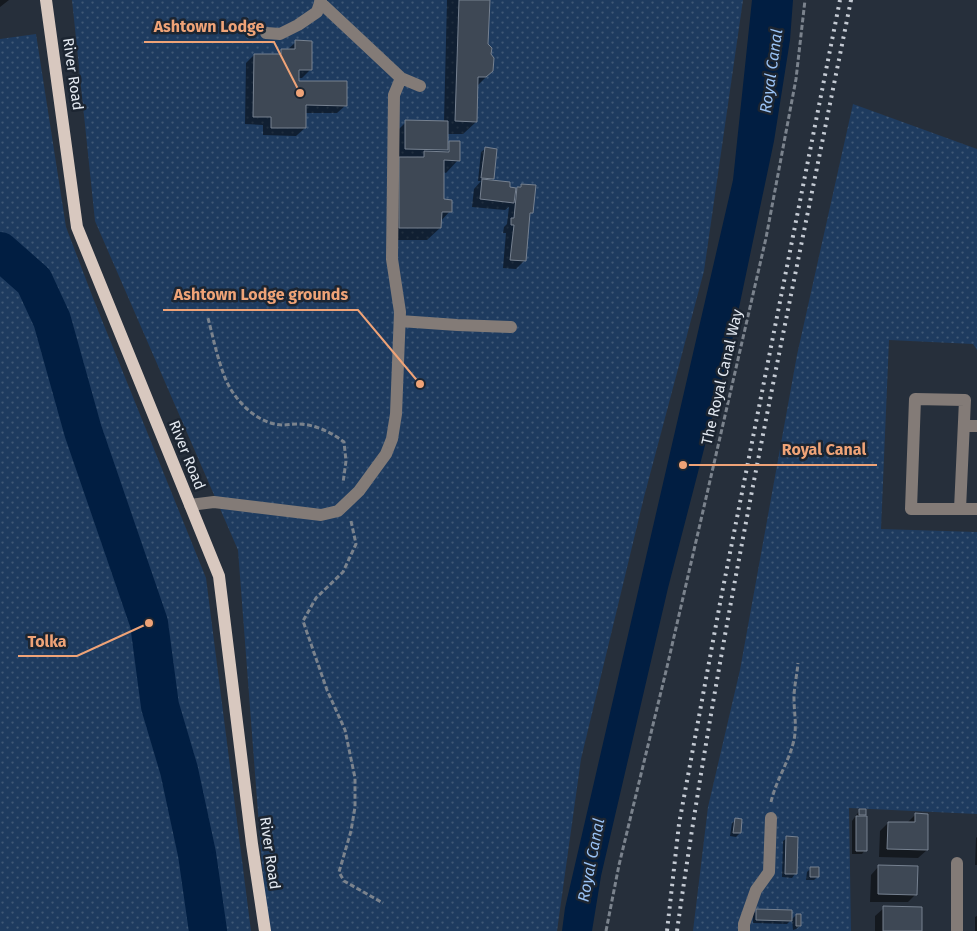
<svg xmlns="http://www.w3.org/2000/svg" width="977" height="931" font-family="'Fira Sans',sans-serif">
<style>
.grass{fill:url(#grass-dots)}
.water{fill:#011e42}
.shadow{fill:#0007}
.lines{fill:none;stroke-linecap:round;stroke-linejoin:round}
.river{stroke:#011e42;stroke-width:38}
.building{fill:#3e4855;stroke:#768190}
.path{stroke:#7b838d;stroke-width:3;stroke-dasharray:5 2.5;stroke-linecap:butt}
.minor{stroke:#837b77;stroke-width:12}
.major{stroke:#d8c8bf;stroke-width:12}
.rail{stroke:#c4cad3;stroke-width:4;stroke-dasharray:2.5 5;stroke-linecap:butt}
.labels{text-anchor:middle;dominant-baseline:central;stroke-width:5;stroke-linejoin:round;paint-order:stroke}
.street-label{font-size:15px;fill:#e4eaf2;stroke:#1c2531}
.water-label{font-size:16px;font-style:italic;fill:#9ac3f6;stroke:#1c2531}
.leader{fill:none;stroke:#efa377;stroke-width:2}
.callout-dot{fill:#efa377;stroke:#1c2531;stroke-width:2}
.callout-label{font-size:16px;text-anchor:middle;font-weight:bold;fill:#efa377;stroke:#1c2531;stroke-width:5;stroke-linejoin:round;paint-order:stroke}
</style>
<defs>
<pattern id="grass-dots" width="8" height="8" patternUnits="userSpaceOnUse" patternTransform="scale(1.25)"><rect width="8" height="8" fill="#1e3b5f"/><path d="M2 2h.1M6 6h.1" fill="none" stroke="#3f5876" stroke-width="1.8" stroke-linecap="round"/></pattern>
</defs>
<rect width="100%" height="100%" fill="#262f3b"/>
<!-- grass -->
<path class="grass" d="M72,0H743L704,271L644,497L581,759L557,931H267L238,550L95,221Z
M36,34L66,227L93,298L206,578L251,931H0V39Z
M853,104L977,149V350L973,344L889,340L881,529L977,532V814L849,808L851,931H693L708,807L740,670L797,355Z"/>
<!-- water -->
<path class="water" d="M752,0H793L790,40L774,141L732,341L668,588L601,876L592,931H562L565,908L733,180Z"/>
<!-- shadow -->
<path class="shadow" d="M0,0H9L0,7Z
M447,0H488L487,44L492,71L477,86L476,122L463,134H447L446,145L450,142L458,160L446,173L443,172L442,200L450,211L440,222V228L427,240H388L401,157H397L398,130L406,122H444Z
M296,42L310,70L302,78H298V82L346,105L337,113H305V128L296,136L263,135V125L245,124L246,63L254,55H277L282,50H287Z
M485,149L493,179L490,182L509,188L514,192L521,185L532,212L529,216L524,261L516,269L503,268L506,233H503L504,227L507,224L509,207L505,210L472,207L474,189L481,181H478L481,152Z
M860,810L864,815L862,817L865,850L862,854H852V821Z
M915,815L927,850L918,858L879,857L880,831L888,823H907Z
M736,820L740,833L736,837L730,836L732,823Z
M977,837V865H975L976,838Z
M787,838L795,874L792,878L782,877L783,841Z
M879,866L916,894L908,902H870L871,875Z
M811,868L817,877L814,880H806L807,872Z
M884,908L921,931H875V916Z
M757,910L791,920L787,924L753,923V914Z
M796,915L800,926L796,929L793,930L792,919Z
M977,916V931H975V917Z"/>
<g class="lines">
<!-- river -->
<path class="river" d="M0,251L34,281L52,320L83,431L149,623L160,706L179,770L197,854L208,931"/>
</g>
<!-- building -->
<path class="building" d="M459,0H490L488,44L492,48L491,54L494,58L493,71L486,77H478L477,122L455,121Z
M295,40L312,41V70H299V81H347V106L306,105V128H271V117H253L254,54H281V49H295Z
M405,120L448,121V150L405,149Z
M449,141H460V161L444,160V199L452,200V212H442L441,228H399V157H424V151L449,152Z
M485,147L497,149L494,179L481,178Z
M482,179L510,182V187L516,188L514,203L480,199Z
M521,184L536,185L533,213H530L526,261L510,260L514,225H511V218H514L517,187H521Z
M859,809H866V815H859Z
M915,813L928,814V850L887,849L888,822H915Z
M856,816H867V851H856Z
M735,818L742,819L741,833H733Z
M786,836L798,837L797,874H785Z
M878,865L918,866L917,895L878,894Z
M810,867H819V877H810Z
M883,906L922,907V931H883Z
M756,909L792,910V921L756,920Z
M796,914H801V926H796Z"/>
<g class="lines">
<!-- path -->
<path class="path" d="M208,318C213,337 217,357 224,375C232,398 256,424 282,425C287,425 292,424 298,424C314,424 331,432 344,442L346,461L343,483
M351,521L356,544L343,572L316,598L303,621L327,690L345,730L355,778V807L351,831L339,872L344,881L383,903
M771,802C776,780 789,762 794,740C797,725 794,713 794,698C794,687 797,675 798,663
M606,931L619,865L667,667L766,238L796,79L805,0"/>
<!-- minor -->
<path class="minor" d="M320,2L401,78L420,86
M266,33L280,34L298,25L317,12L321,0
M400,321L457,325L511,327
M964,426H977
M190,505L214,502L321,515L338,511L359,491L386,454L392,439L396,414L400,312L392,259L394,95L401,78
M960,509L965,400L915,399L911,509H977
M957,863V931
M744,931V924L756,890L769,872L771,818"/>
<!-- major -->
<path class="major" d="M46,0L77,227L219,576L252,844L265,931"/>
<!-- rail -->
<path class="rail" d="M667,931L679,824L721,598L840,0
M677,931C721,618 789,309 851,0"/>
</g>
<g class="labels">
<!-- street labels -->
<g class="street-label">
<text transform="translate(73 74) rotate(82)">River Road</text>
<text transform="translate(722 377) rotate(-77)">The Royal Canal Way</text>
<text transform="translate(187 455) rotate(68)">River Road</text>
<text transform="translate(270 853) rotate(82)">River Road</text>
</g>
<!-- water labels -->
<g class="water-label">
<text transform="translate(771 71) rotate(-82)">Royal Canal</text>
<text transform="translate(591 860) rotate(-79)">Royal Canal</text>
</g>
</g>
<!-- callouts -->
<path class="leader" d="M300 93L274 42H144M420 384L358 310H163M683 465L772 465H877M149 623L77 656H18"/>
<g class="callout-dot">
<circle cx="300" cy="93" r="5"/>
<circle cx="420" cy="384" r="5"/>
<circle cx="683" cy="465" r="5"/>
<circle cx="149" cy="623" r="5"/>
</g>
<g class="callout-label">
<text x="209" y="32">Ashtown Lodge</text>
<text x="261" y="300">Ashtown Lodge grounds</text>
<text x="824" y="455">Royal Canal</text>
<text x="47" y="647">Tolka</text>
</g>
</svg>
